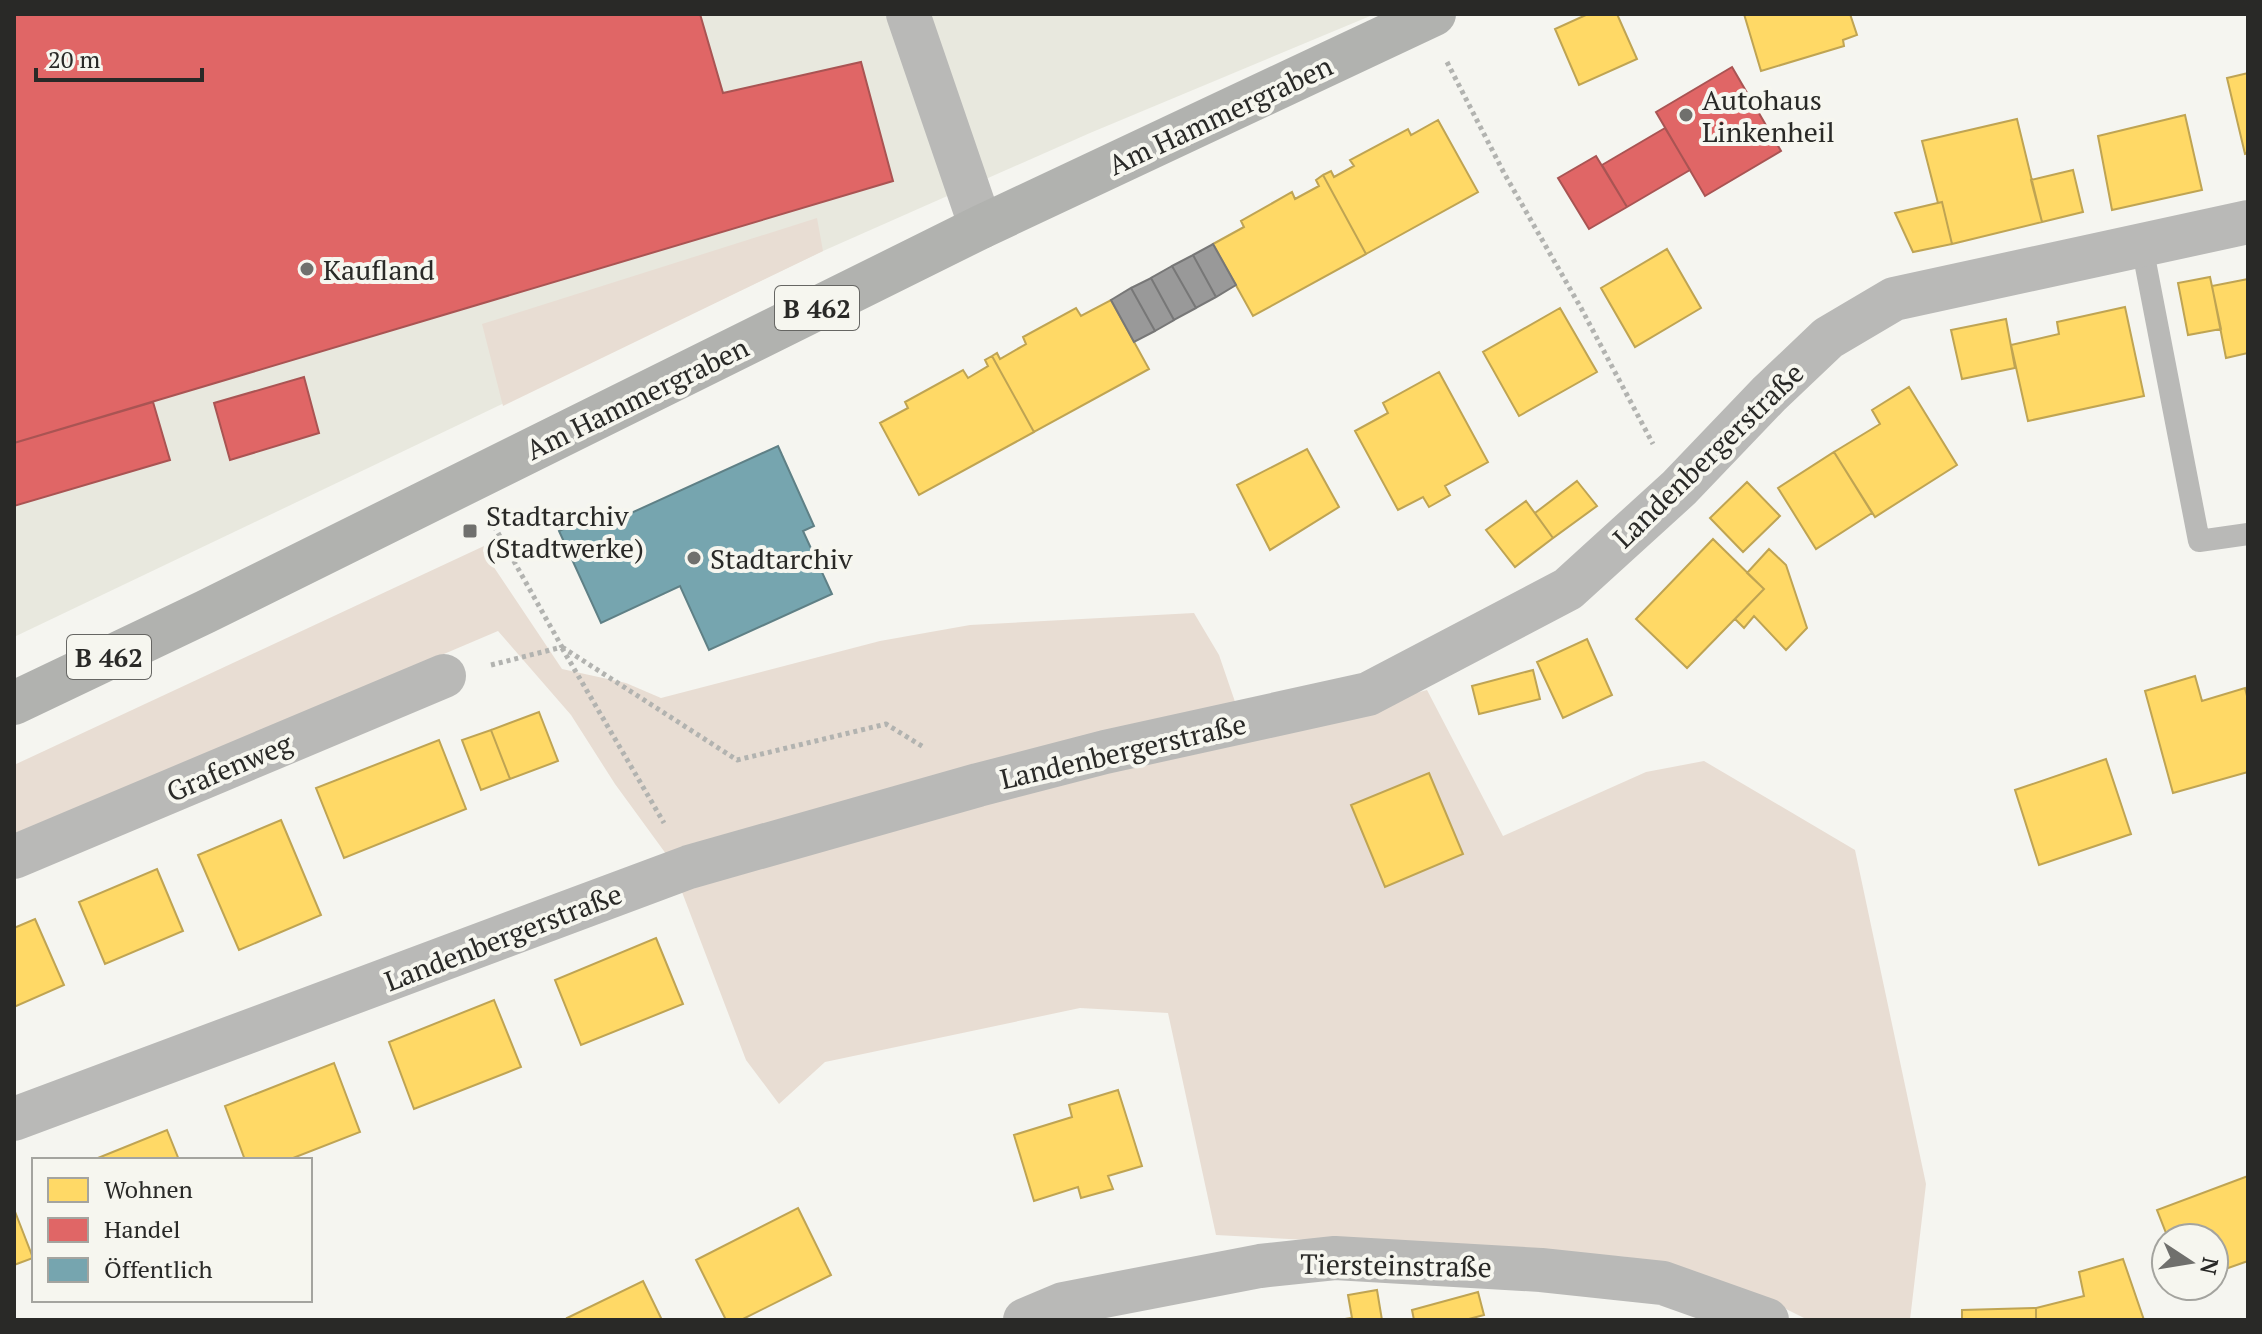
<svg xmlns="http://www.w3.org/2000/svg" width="2262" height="1334" font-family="'PT Serif',serif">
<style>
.built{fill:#e8e8de}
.green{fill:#e8ddd3}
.homes{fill:#ffd966;stroke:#bfa453;stroke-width:2}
.shops{fill:#e06666;stroke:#a95453;stroke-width:2}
.public{fill:#76a5af;stroke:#5f8086;stroke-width:2}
.industry{fill:#999;stroke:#777;stroke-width:2}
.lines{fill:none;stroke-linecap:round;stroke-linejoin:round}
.path{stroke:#b2b3b0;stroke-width:5;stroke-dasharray:4 4;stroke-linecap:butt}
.service{stroke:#b9b9b7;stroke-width:22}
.minor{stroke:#b9b9b7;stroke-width:44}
.primary{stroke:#b1b2af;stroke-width:44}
.poi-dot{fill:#70706d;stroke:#f6f6ef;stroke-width:3}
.labels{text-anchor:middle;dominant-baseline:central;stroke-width:8;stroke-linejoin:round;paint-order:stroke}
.shield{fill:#f6f6ef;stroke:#666663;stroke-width:2}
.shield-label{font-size:26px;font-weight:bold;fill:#292927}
.poi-label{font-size:28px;fill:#292927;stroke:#f6f6ef;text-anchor:start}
.street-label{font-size:28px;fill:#292927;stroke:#f6f6ef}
</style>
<rect width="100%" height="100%" fill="#f5f5f0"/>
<!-- built -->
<path class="built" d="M14,14H1375L1090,133L823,251L14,637Z"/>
<!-- green -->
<path class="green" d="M817,218L823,251L503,406L482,324Z
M484,546L483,551L562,669L626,683L661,698L880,641L970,625L1194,613L1219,655L1245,731L1342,713L1427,690L1503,836L1646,772L1704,761L1855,850L1926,1184L1910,1320H1808L1756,1294L1627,1257L1216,1235L1168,1013L1080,1008L825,1062L779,1104L746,1060L669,858L615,784L571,715L498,631L14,837V765Z"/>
<!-- homes -->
<path class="homes" d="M1588,14H1617L1637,59L1579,85L1555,29Z
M1744,14H1850L1857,35L1843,40L1844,46L1761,71Z
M2248,73V153L2245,154L2227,78Z
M2185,115L2202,190L2112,210L2098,136Z
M2017,119L2042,222L1952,244L1942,202L1938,203L1922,141Z
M1438,120L1478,192L1366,254L1323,175L1331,171L1334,177L1354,166L1350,160L1408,129L1411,135Z
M2073,170L2083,212L2042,222L2031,180Z
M1323,175L1366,254L1253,316L1213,244L1244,227L1241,221L1292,192L1295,199L1319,186L1316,180Z
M1942,202L1952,244L1913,252L1895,213Z
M1667,249L1701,308L1635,347L1601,288Z
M2210,277L2221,329L2188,335L2178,283Z
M2248,279V353L2226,358L2212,286Z
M1111,300L1149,369L1034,432L992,356L997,353L1000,359L1026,344L1023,337L1076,308L1081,316Z
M2125,307L2144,396L2028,421L2011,345L2059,334L2057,322Z
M1560,308L1597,372L1519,416L1483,352Z
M2006,319L2015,368L1962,379L1951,330Z
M992,356L1034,432L919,495L880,423L908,408L905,402L963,370L968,378L988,366L985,360Z
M1439,372L1488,462L1445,486L1450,495L1429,507L1423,497L1398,510L1355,431L1388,413L1383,403Z
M1909,387L1957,465L1875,517L1834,452L1880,424L1872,410Z
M1307,449L1339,507L1270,550L1237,485Z
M1834,452L1872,513L1816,549L1778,488Z
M1577,481L1597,506L1553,538L1535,513Z
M1747,482L1780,516L1743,552L1710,518Z
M1526,501L1553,538L1515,567L1486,530Z
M1713,539L1764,589L1687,668L1636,619Z
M1769,549L1786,565L1807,628L1786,650L1754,616L1744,628L1735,619L1764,589L1747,573Z
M1587,639L1612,695L1563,718L1537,662Z
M1533,670L1540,699L1479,714L1472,686Z
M2195,676L2202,701L2245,688L2248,700V772L2173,793L2145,691Z
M539,712L558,761L510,779L491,730Z
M491,730L510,779L481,790L462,740Z
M439,740L466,809L344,858L316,788Z
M2106,759L2131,834L2039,865L2015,790Z
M1429,773L1463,854L1385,887L1351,805Z
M281,820L321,915L239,950L198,855Z
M157,869L183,931L105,964L79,902Z
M35,919L64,985L14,1007V928Z
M656,938L683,1004L581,1045L555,980Z
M494,1000L521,1067L414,1109L389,1042Z
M334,1063L360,1132L288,1160H245L225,1106Z
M1118,1090L1142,1166L1108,1176L1113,1189L1081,1198L1078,1187L1034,1201L1014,1135L1072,1117L1069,1105Z
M167,1130L179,1160H93Z
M2248,1176V1261L2214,1273V1238H2168L2157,1210Z
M798,1208L831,1275L741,1320H726L696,1260Z
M14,1209L33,1258L14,1265Z
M2123,1259L2144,1320H2036V1308L2084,1296L2079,1272Z
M643,1281L662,1320H568L567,1318Z
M1377,1290L1382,1320H1338L1352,1318L1348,1295Z
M1478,1292L1484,1315L1465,1320H1414L1412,1310Z
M2036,1308V1320H1962V1310Z"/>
<!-- shops -->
<path class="shops" d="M14,14H700L723,93L861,62L893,181L14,443Z
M1732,67L1781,151L1705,196L1656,112Z
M1665,128L1690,170L1627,207L1602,165Z
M1596,156L1627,207L1589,229L1558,178Z
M304,377L319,433L230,460L214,403Z
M153,402L170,460L14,506V443Z"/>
<!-- public -->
<path class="public" d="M778,446L814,526L803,531L832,594L709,650L680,586L601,623L559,531L601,511L607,524Z"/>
<!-- industry -->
<path class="industry" d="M1213,244L1236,285L1216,297L1193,255Z
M1193,255L1216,297L1196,308L1172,266Z
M1172,266L1196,308L1174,320L1151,278Z
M1151,278L1174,320L1155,331L1131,288Z
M1131,288L1155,331L1134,342L1111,300Z"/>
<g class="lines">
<!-- path -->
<path class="path" d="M1447,62L1504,173L1581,308L1653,444
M562,647L737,760L886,724L925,748
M562,648L664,823
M491,665L562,647L493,524"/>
<!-- service -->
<path class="service" d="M2142,246L2199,541L2248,534"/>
<!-- minor -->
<path class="minor" d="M908,14L981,227
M14,857L444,676
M14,1119L689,867L978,785L1105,752L1368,694L1568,589L1679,488L1769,394L1828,338L1894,299L2248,222
M1025,1320L1063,1304L1260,1266L1335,1258L1541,1270L1663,1283L1767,1320"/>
<!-- primary -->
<path class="primary" d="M14,703L205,612L981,227L1434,14"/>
</g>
<!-- markers -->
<g class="poi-dot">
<circle cx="1686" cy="115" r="8"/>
<circle cx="307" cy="269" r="8"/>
<rect x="462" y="523" width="16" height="16" rx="4"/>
<circle cx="694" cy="558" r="8"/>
</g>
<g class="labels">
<!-- shield labels -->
<g class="shield">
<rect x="775" y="286" width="84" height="44" rx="6"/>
<rect x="67" y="635" width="84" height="44" rx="6"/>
</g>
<g class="shield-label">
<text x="817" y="308">B 462</text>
<text x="109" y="657">B 462</text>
</g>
<!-- poi labels -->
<g class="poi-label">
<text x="1702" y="99">Autohaus<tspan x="1702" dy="32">Linkenheil</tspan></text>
<text x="323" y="269">Kaufland</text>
<text x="486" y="515">Stadtarchiv<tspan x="486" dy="32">(Stadtwerke)</tspan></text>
<text x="710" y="558">Stadtarchiv</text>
</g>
<!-- street labels -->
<g class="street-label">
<text transform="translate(1220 115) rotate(-25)">Am Hammergraben</text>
<text transform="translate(637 398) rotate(-26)">Am Hammergraben</text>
<text transform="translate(1708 455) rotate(-44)">Landenbergerstraße</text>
<text transform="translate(1123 751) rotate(-13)">Landenbergerstraße</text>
<text transform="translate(229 767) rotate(-23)">Grafenweg</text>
<text transform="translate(503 937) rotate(-21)">Landenbergerstraße</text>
<text transform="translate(1396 1265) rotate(1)">Tiersteinstraße</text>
</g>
</g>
<!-- border -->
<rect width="2262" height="1334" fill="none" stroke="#292927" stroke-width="32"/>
<!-- legend -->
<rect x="32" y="1158" width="280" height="144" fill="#f6f6ef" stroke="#a4a49f" stroke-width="2"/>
<rect x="48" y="1178" width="40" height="24" fill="#ffd966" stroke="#a4a49f" stroke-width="2"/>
<text x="104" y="1198" font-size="24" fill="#292927">Wohnen</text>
<rect x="48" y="1218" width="40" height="24" fill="#e06666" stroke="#a4a49f" stroke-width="2"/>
<text x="104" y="1238" font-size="24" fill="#292927">Handel</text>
<rect x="48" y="1258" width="40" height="24" fill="#76a5af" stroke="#a4a49f" stroke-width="2"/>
<text x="104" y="1278" font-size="24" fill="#292927">Öffentlich</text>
<!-- north arrow -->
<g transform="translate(2190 1262) rotate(102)"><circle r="38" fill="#f6f6ef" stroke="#a4a49f" stroke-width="2"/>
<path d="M0-6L14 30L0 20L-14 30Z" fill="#70706d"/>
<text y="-12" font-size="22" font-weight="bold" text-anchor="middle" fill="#292927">N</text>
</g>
<!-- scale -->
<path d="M36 68v12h166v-12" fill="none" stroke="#292927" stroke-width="4"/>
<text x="48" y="68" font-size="24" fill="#292927" stroke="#f6f6ef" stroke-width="6" paint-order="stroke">20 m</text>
</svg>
